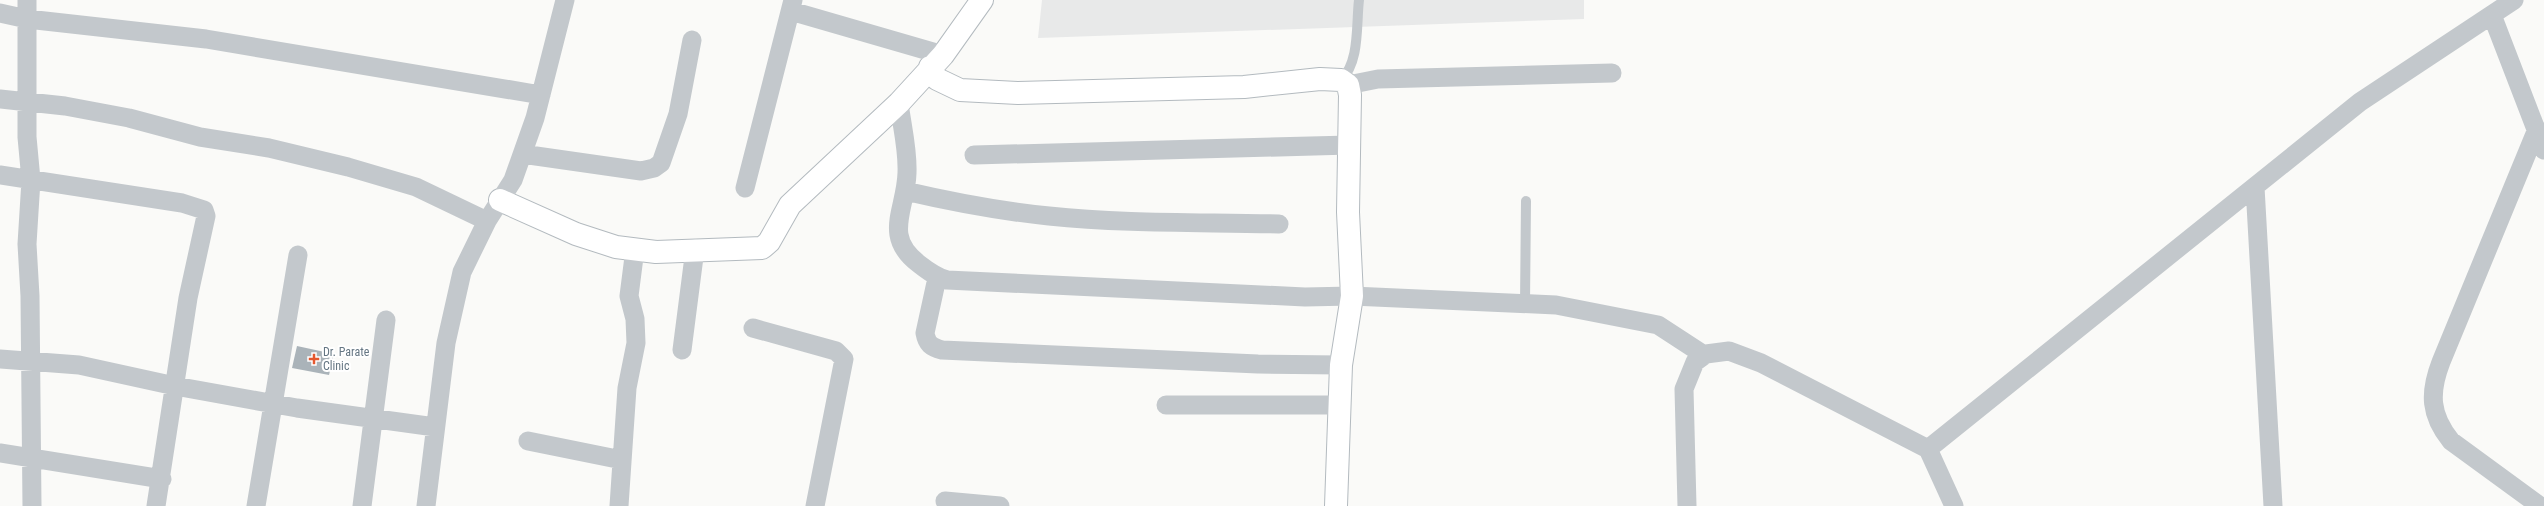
<svg xmlns="http://www.w3.org/2000/svg" width="2544" height="506" font-family="'Roboto Condensed',sans-serif">
<style>
.built{fill:#e8e9e9}
.building{fill:#aab3b9}
.lines{fill:none;stroke-linecap:round;stroke-linejoin:round}
.secondary-casing{stroke:#b3babf;stroke-width:24}
.lane{stroke:#c3c8cc;stroke-width:10}
.street{stroke:#c3c8cc;stroke-width:19}
.secondary{stroke:#fff;stroke-width:22}
.poi-dot{fill:#e4572e;stroke:#fff;stroke-width:1.5}
.labels{text-anchor:middle;dominant-baseline:central;stroke-width:4;stroke-linejoin:round;paint-order:stroke}
.poi-label{font-size:12px;fill:#657683;stroke:#fff;text-anchor:start}
</style>
<rect width="100%" height="100%" fill="#fafaf8"/>
<!-- built -->
<path class="built" d="M1042,0H1584V19L1038,38Z"/>
<!-- building -->
<path class="building" d="M297,346L334,354L329,375L292,368Z"/>
<g class="lines">
<!-- secondary casing -->
<g class="secondary-casing">
<path id="secondary" d="M930,67L937,79L960,90L1018,93L1244,87L1320,79L1341,80L1348,85L1350,95L1348,212L1352,296L1341,365L1336,506
M500,200L576,234L616,247L656,252L762,248L769,242L790,205L899,103L943,55L982,0"/>
</g>
<!-- lane -->
<path class="lane" d="M1341,80C1360,62 1356,25 1359,0
M1525,304L1526,201"/>
<!-- street -->
<path class="street" d="M27,0V137L31,180L27,244L30,296L32,506
M791,11L943,55
M0,13L27,19L206,39L541,95
M2492,15L2544,150
M1348,85L1378,79L1612,73
M0,99L65,106L129,118L200,137L269,148L348,167L416,187L487,221
M899,103C902,127 908,149 907,173C906,210 882,236 919,264C928,271 936,277 947,280L1305,297L1352,296L1556,305L1658,325L1704,355
M2537,129L2441,362C2429,393 2430,415 2451,441L2540,506
M522,154L641,171L654,168L661,163L678,114L692,40
M974,155L1350,145
M0,175L182,203L204,210L206,216L188,298L156,506
M2255,187L2273,506
M745,188L793,0
M905,191C952,202 1000,211 1049,216C1125,224 1203,222 1279,224
M937,278L925,333C927,344 931,347 942,350L1258,364L1341,365
M753,328L836,351L844,359L815,506
M682,350L695,249
M0,359L79,365L175,386L297,408L435,427
M1166,405H1340
M528,441L622,460
M1928,449L1954,506
M0,453L162,479
M945,501L1000,506
M256,506L298,255
M362,506L386,320
M426,506L446,343L462,272L487,221L513,180L535,118L565,0
M619,506L627,388L636,343L635,319L629,296L635,249
M1687,506L1684,389L1695,362L1706,354L1729,351L1761,363L1928,449L2360,102L2514,0"/>
<!-- secondary -->
<use href="#secondary" class="secondary"/>
</g>
<!-- markers -->
<path class="poi-dot" d="M312 353h4v4h4v4h-4v4h-4v-4h-4v-4h4z"/>
<g class="labels">
<!-- poi labels -->
<g class="poi-label">
<text x="323" y="352">Dr. Parate<tspan x="323" dy="14">Clinic</tspan></text>
</g>
</g>
</svg>
